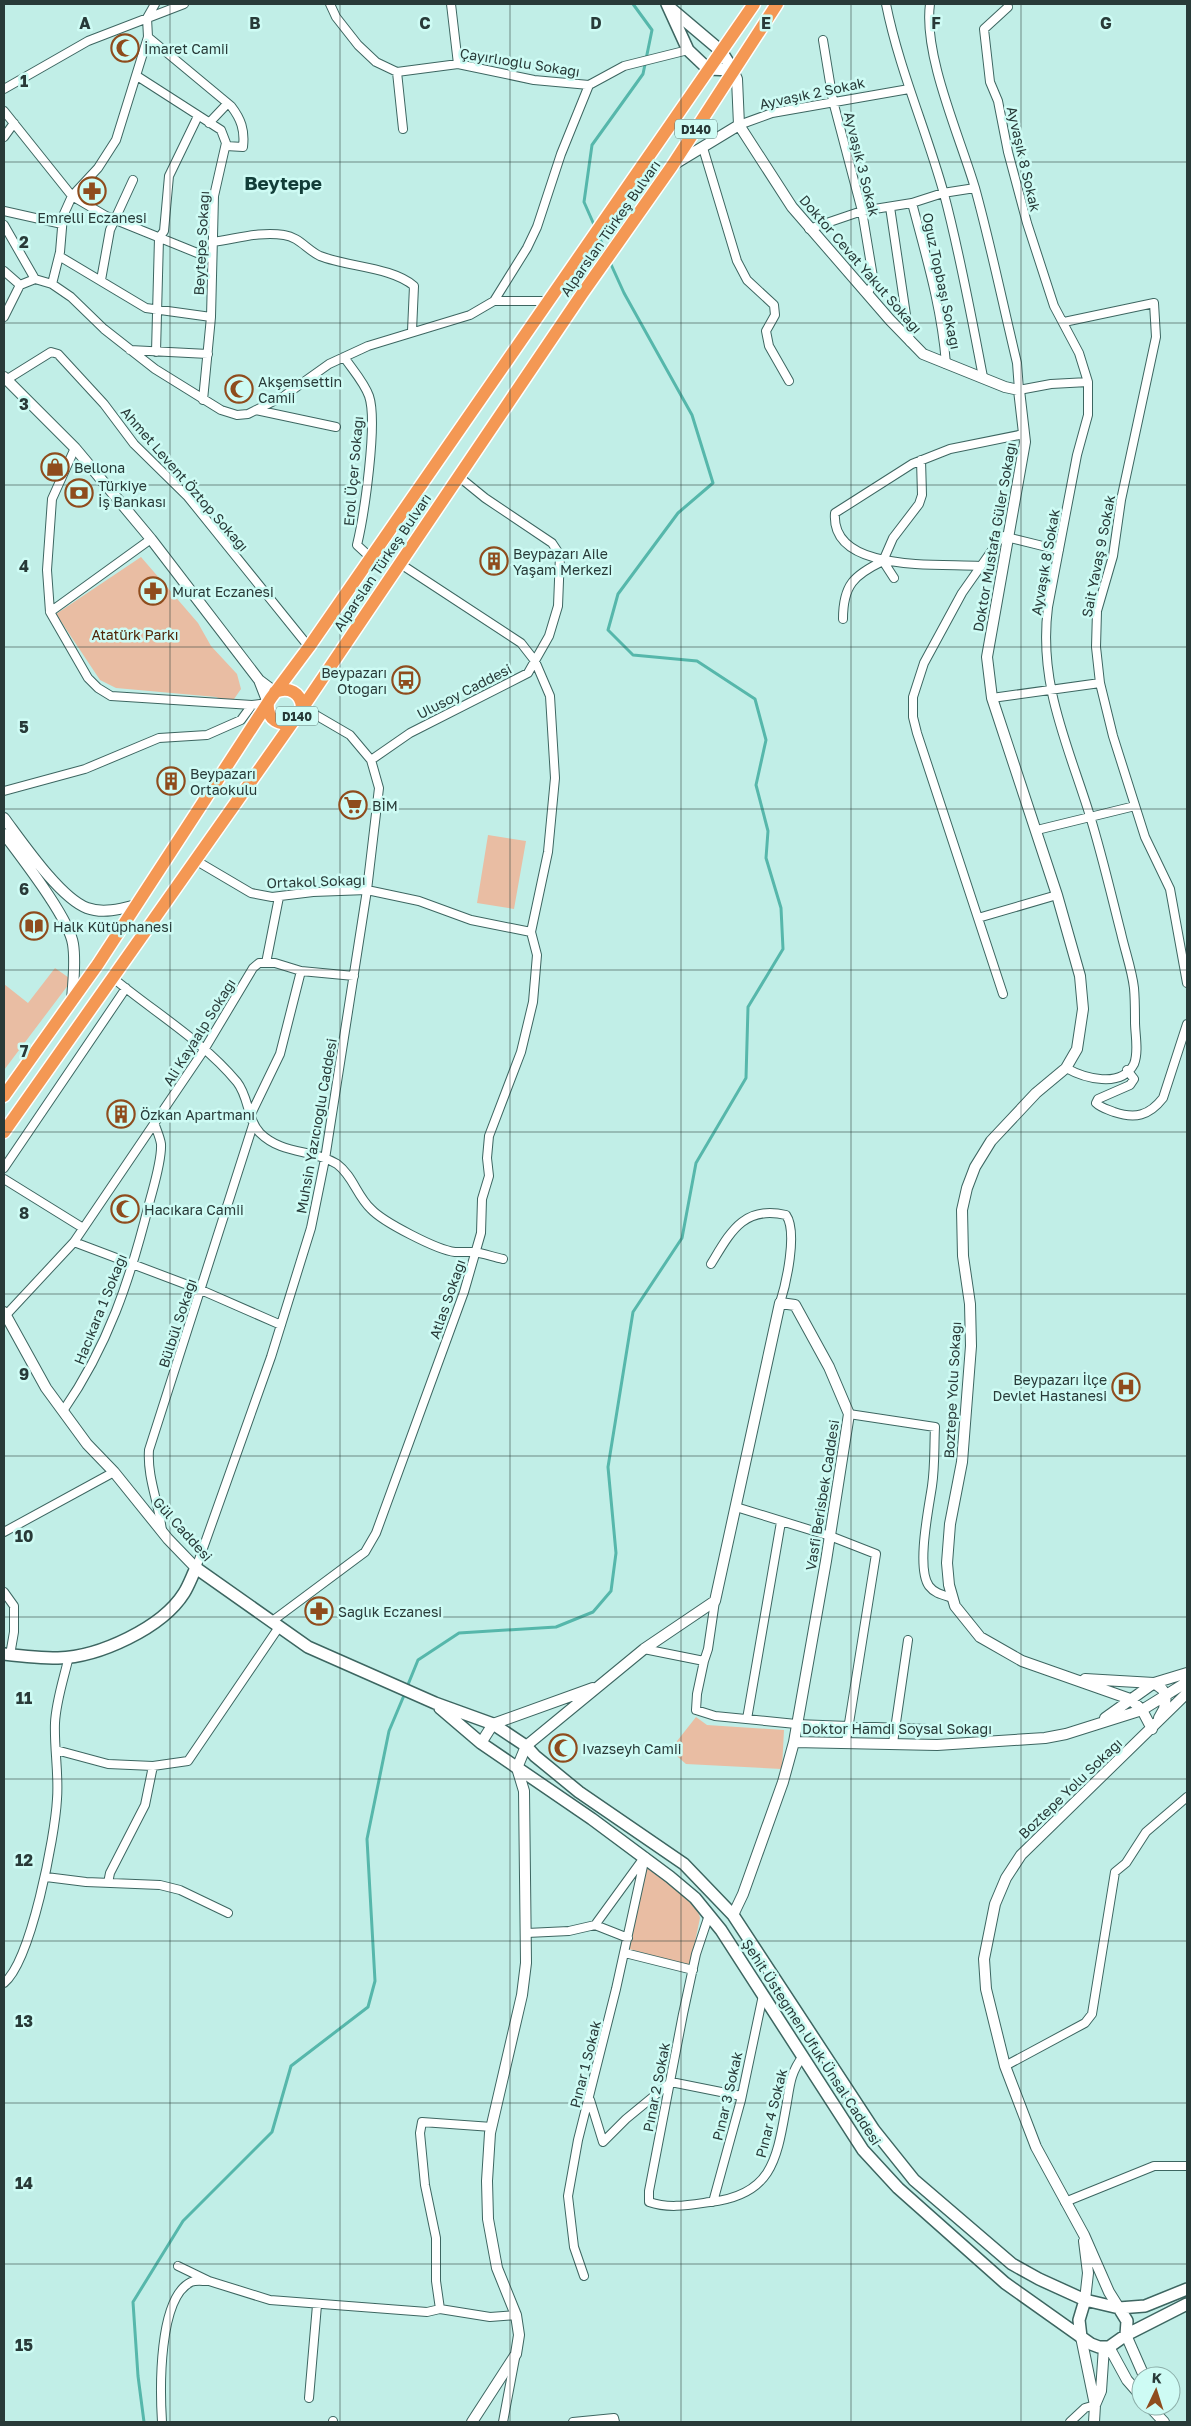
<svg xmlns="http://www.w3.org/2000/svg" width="1191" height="2426" font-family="'Golos Text',sans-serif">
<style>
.green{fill:#e9bda3}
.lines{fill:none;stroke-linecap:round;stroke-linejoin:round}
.stream{stroke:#56b7ab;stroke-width:3}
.minor-casing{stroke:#3d6661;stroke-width:10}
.tertiary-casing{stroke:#3d6661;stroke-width:12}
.secondary-casing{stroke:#3d6661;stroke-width:14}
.trunk-casing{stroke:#fff;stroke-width:15}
.minor{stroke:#fff;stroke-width:8}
.tertiary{stroke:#fff;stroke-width:10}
.secondary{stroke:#fff;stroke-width:11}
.trunk{stroke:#f49854;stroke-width:12}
.grid{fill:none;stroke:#283a38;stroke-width:1;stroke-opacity:0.55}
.labels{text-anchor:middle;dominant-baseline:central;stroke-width:5;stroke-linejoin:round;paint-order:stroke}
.shield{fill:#cefbf4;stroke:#5a7470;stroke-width:1}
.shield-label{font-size:12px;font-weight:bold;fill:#283a38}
.poi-label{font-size:14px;fill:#283a38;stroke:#cefbf4;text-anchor:start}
.street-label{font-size:14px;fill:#283a38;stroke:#cefbf4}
.park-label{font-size:14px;fill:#4f2507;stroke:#cefbf4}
.district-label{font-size:19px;font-weight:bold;fill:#123d38;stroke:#cefbf4}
.grid-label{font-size:16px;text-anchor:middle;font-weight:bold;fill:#283a38;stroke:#cefbf4;stroke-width:5;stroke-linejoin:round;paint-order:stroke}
</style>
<rect width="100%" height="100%" fill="#c1eee7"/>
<!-- green -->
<path class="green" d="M141,557L198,623L211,646L237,674L241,689L234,699L223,700L216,697L116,688L100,680L56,614Z
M488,835L526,841L514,909L477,903Z
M55,968L72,980L4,1070V984L28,1003Z
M696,1717L707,1725L784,1730L782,1769L686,1764L670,1750Z
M647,1868C663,1879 698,1899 700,1918L690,1966L629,1949L639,1895Z"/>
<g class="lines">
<!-- stream -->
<path class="stream" d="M595,227L584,202L592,145L643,74L652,30L633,4
M598,235L607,254
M407,1687L418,1660L459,1633L556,1627L593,1612L611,1591L616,1553L608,1467L633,1312L682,1238L696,1163L746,1078L748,1007L783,949L781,908L766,858L768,831L756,785L766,740L755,699L697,661L633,655L608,630L618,594L678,513L713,483L692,415L624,293L609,260
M144,2422L138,2376L133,2302L183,2221L272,2132L291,2066L368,2007L375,1981L367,1839L389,1731L405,1693"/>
<!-- minor casing -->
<g class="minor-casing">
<path id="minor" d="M330,4L336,17L358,45L376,62L397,72L458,64L534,80L589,85
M451,4L458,64
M886,4C899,69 926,129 944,194C960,254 971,315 983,377
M930,4C923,55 960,137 975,188C991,246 1003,305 1017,363L1019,390L1051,384L1088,382
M1008,7L984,29L990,82L998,101L1008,152L1027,223L1054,306L1079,353L1088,382V415L1077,455L1048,607C1038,684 1068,745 1090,816C1102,855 1111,894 1121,933C1125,951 1132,970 1134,988C1135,999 1135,1011 1135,1022C1135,1034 1139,1052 1134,1064C1121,1089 1084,1078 1066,1068
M148,37L231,106C241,119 245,130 243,147L226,146
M823,40L833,101L862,211L874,283L868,292
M397,72L403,129
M137,76L221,130L226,143L214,196L211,317L203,400
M4,89L88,41L184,4
M4,111L72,196L106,216L212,259
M209,123L227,104
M739,125L772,113L909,89
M4,137L14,123
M703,148L737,261L747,280L774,305L775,315L766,331L769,346L789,381
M912,203C926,256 942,309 946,364
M890,207L910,342
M4,211L62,224
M4,225L35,279
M809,229L862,211L912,203L943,193L975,188
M212,242C236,239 260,231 284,235C299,237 307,250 320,256C348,267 392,267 414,286L412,331
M59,256L146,308L211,317
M4,271L20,285
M101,280L110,230L133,180
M52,284L60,252L63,216L72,196L98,168L116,140L148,37L147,18L155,4
M494,301L527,248L537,227L561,154L589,85L624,66L688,50
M4,317L20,285L35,279L52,284L71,297L104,329L155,369L221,410L237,415L248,414L284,396L329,364L368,346L470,315L494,301H550
M1064,322L1154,303L1156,337L1121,500L1113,556L1097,611L1096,647L1100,683L1113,736L1145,837L1170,889L1187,983
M130,350L208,354
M156,352L159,238L164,231L169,176L198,116
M344,357C352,369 364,382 369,396C378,422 364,516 357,545L371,558
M6,380L51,352L58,354L104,404L134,444L188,497L309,647
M256,410L336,427
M75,448L52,499L47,570L50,612L88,678L98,688L111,696L252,705
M883,561L894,578
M980,566C941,563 830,574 835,513L912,464L950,449L1024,434
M50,612L151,539
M843,619C843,585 854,575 883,561L893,538L919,504L922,495L921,460
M992,698L1100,683
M371,760L410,733L528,673L549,636L558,606L560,555L552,543L485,498L458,476
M4,791L85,769L159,738L207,735L241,720L252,705L268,703
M1037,830L1135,806
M195,860L251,893L272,897L313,892L367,890L419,901L471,920L531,932
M978,918L1057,895
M266,963L279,897
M113,978C154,1012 203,1041 237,1082C249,1097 247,1119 260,1133C282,1155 313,1149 337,1164C353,1176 357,1196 371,1209C383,1222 437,1250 455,1252C461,1252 467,1252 473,1252C483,1253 493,1257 503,1259
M1003,994L917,733L913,717V697L924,663L962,593L1002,536L1059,550
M1127,1070L1134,1079L1130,1085L1098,1099L1096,1103C1101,1108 1107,1109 1114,1112C1135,1119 1149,1116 1163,1098L1187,1024
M250,1116L280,1054L301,971
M4,1168L126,988
M4,1179L83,1228
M74,1242L201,1290L281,1325
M711,1264C730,1233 743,1205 786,1215C798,1232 786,1284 780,1303
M6,1315L74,1242L204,1050L253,968L259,963H275L301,971L354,976
M63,1411C108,1346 130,1280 149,1204C153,1188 162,1161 161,1144C160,1137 156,1129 154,1122
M849,1414L935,1427C934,1447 935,1466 932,1486C929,1507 916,1568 929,1586C935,1594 944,1595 953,1598
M736,1507L830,1536L876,1554L846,1742
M162,1531C159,1503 147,1478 149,1450L253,1125
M4,1532L114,1472
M196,1568L271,1357L311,1228L325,1159L367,890L379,788L371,760L350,735L302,707
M4,1592L14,1606V1632L10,1655
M271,1622L365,1552L376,1533L464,1292L481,1233L482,1199L489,1176L487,1158L489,1136L521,1052L533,1002L537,955L531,932L548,852L555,778L550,696L535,661L521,643L399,563
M644,1649L704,1661L697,1694L696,1710L715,1716L796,1724L928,1729
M704,1661L708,1649L715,1601
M747,1719L781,1522
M893,1743L908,1640
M56,1750L108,1764L153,1766L188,1761L279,1627
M46,1877L86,1882L160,1885L180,1890L228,1913
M108,1883L110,1873L145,1805L153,1766
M709,1915L696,1954L683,2014L649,2191V2202C669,2209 689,2205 710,2202C774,2195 777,2157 787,2102C790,2083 791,2072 803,2056
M595,1925L628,1938
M527,1933L569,1931L595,1925L643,1859
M625,1953L693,1970
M4,1983C31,1961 55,1837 57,1799C59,1774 54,1749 55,1723C56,1701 64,1678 69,1656
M1005,2066L1085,2023L1092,2014L1115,1872L1126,1863L1146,1832L1187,1797
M590,2100L603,2142L626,2119L671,2082L741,2096
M713,2202L741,2100L763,1995
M1065,2202L1154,2166H1187
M178,2266L209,2281L270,2300L427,2312L440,2309L490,2317L516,2315
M584,2276L574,2247L568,2196L578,2140L616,1989L645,1857
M440,2309L436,2281V2238L425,2185L420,2133L422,2122L492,2127
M309,2398L317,2305
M162,2422C160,2390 158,2298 191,2282C195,2280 202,2281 207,2281
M333,2422V2421
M503,2422L515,2358
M573,2422L614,2418L615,2422
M1070,2422L1085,2408L1095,2405"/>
</g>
<!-- tertiary casing -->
<g class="tertiary-casing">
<path id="tertiary" d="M733,70L737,79L739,125L792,207L890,320L923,354L1005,387L1019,390L1025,442L987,657L992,698L1057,895L1080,976L1083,1009L1077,1049L1066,1068L1036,1093L991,1141L975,1167L967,1188L962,1210L963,1256L970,1304L971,1346L962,1462L950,1524L947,1563L949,1585L955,1606L980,1637L1022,1661L1130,1699L1142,1710L1152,1729
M673,165L739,125
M4,377L75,448L151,539L259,680
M268,703L259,680L275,692
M4,818C22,842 60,898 87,908C103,914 121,909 136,905
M4,834C21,857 69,918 73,944C76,963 73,982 72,1001
M4,1312L46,1388L87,1444L114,1472L168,1539L196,1568
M1085,1679L1154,1683L1162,1689L1166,1696L1164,1709L1159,1718
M1105,1718L1154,1683L1187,1673
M794,1742L937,1745L1045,1738L1066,1734L1142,1710L1187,1682
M481,1743L493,1724L593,1688
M1084,2241L1088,2273L1085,2300
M1119,2308L1109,2292L1084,2235L1036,2147L1005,2066L986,1989L984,1959L995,1904L1006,1878L1021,1855L1187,1693
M1126,2335L1144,2376
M1081,2337L1095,2405L1101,2391L1104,2347
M1109,2347L1127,2380L1141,2396
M1149,2406L1164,2422
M472,2422L516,2354L519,2335L516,2315L497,2268L488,2219L487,2181L490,2133L522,1995L526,1963L524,1791L517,1768L526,1746L644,1649L715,1601L780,1303L795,1305L829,1367L849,1414L826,1561L794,1742L783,1782L743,1894L733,1915
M1094,2422L1095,2405"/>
</g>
<!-- secondary casing -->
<g class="secondary-casing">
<path id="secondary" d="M667,4L688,50L708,69L733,70
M669,7L721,51L733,70
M4,1654C21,1656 40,1658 58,1658C99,1657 162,1628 184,1593C189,1585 192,1576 196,1568L308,1647L435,1703L493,1724L526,1746L535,1756L579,1792L684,1864L733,1915L874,2130L914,2180L1012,2264L1039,2279L1085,2300L1119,2308L1145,2306L1187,2289
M440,1708L481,1743L592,1819L670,1877L695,1898L721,1930L863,2150L898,2188L1005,2283L1091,2344L1099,2347H1109L1126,2335L1187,2304
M1119,2308L1127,2321L1126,2335
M1081,2337L1079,2320L1085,2300"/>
</g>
<!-- trunk casing -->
<g class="trunk-casing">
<path id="trunk" d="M275,692C289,686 301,693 302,707
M268,703C266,719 280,728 294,720
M4,1096L98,964L271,698L309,647L754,4
M4,1132L297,716L582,294L672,166L777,4"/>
</g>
<!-- minor -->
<use href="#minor" class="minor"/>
<!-- tertiary -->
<use href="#tertiary" class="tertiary"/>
<!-- secondary -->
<use href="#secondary" class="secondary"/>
<!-- trunk -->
<use href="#trunk" class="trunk"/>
</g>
<!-- grid -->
<path class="grid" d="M170,4V2422M340,4V2422M510,4V2422M681,4V2422M851,4V2422M1021,4V2422M4,162H1187M4,323H1187M4,485H1187M4,647H1187M4,809H1187M4,970H1187M4,1132H1187M4,1294H1187M4,1456H1187M4,1617H1187M4,1779H1187M4,1941H1187M4,2103H1187M4,2264H1187"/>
<!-- icons -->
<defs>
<g id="mosque-ring" transform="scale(1.4375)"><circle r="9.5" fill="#cefbf4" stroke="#8f4c1d" stroke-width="1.5"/><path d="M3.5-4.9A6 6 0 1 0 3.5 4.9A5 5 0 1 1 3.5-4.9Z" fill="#8f4c1d"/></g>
<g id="pharmacy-ring" transform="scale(1.4375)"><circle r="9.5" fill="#cefbf4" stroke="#8f4c1d" stroke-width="1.5"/><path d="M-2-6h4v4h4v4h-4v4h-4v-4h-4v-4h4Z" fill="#8f4c1d"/></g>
<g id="shop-ring" transform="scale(1.4375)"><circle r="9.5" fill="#cefbf4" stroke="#8f4c1d" stroke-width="1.5"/><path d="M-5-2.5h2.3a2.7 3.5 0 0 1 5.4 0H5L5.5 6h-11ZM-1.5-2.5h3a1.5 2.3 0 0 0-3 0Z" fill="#8f4c1d"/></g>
<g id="bank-ring" transform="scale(1.4375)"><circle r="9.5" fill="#cefbf4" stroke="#8f4c1d" stroke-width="1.5"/><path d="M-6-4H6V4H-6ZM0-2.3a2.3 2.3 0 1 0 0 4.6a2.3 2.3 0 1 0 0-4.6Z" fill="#8f4c1d"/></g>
<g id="building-ring" transform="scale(1.4375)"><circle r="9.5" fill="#cefbf4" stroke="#8f4c1d" stroke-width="1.5"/><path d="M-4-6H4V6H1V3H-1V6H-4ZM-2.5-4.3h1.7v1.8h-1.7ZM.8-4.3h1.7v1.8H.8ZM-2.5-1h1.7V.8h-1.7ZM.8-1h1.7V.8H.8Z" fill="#8f4c1d"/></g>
<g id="bus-ring" transform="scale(1.4375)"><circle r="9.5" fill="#cefbf4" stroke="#8f4c1d" stroke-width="1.5"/><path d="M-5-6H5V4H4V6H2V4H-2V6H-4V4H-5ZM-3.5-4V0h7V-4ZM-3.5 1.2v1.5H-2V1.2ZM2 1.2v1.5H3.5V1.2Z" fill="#8f4c1d"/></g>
<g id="supermarket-ring" transform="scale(1.4375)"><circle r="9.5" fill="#cefbf4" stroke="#8f4c1d" stroke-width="1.5"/><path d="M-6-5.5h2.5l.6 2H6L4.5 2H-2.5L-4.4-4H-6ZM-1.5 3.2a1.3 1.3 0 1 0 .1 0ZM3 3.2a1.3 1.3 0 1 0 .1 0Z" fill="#8f4c1d"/></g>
<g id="library-ring" transform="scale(1.4375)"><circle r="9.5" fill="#cefbf4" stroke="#8f4c1d" stroke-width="1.5"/><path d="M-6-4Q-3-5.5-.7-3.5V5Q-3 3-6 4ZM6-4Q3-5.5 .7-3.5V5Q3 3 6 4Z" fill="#8f4c1d"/></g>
<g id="hospital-ring" transform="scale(1.4375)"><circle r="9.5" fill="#cefbf4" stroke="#8f4c1d" stroke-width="1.5"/><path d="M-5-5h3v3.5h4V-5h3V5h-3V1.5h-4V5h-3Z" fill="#8f4c1d"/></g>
</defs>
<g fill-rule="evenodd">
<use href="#mosque-ring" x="125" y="48"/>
<use href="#pharmacy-ring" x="92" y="191"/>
<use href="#mosque-ring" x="239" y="389"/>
<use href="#shop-ring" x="55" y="467"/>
<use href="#bank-ring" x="79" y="493"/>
<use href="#building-ring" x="494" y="561"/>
<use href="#pharmacy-ring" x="153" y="591"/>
<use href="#bus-ring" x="406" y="680"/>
<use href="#building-ring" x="171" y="781"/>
<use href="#supermarket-ring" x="353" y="805"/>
<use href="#library-ring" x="34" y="926"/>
<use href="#building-ring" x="121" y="1114"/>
<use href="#mosque-ring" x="125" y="1209"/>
<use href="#hospital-ring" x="1126" y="1387"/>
<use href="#pharmacy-ring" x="319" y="1611"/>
<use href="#mosque-ring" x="563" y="1748"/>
</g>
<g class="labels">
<!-- shield labels -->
<g class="shield">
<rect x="675" y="119.5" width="42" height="19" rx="4"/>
<rect x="276" y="706.5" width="42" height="19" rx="4"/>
</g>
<g class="shield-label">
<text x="696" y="129">D140</text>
<text x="297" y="716">D140</text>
</g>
<!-- poi labels -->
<g class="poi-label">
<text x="144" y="48">İmaret Camii</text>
<text x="92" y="217" text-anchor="middle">Emrelli Eczanesi</text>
<text x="258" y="381">Akşemsettin<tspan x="258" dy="16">Camii</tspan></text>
<text x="74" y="467">Bellona</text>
<text x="98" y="485">Türkiye<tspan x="98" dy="16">İş Bankası</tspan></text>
<text x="513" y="553">Beypazarı Aile<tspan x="513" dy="16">Yaşam Merkezi</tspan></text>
<text x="172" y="591">Murat Eczanesi</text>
<text x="387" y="672" text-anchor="end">Beypazarı<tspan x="387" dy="16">Otogarı</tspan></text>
<text x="190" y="773">Beypazarı<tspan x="190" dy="16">Ortaokulu</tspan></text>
<text x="372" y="805">BİM</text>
<text x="53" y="926">Halk Kütüphanesi</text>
<text x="140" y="1114">Özkan Apartmanı</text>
<text x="144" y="1209">Hacıkara Camii</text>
<text x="1107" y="1379" text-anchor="end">Beypazarı İlçe<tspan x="1107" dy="16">Devlet Hastanesi</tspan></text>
<text x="338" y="1611">Sağlık Eczanesi</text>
<text x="582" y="1748">Ivazseyh Camii</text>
</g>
<!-- street labels -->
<g class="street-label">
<text transform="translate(520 62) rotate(9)">Çayırlıoğlu Sokağı</text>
<text transform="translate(812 93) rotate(-12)">Ayvaşık 2 Sokak</text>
<text transform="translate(1024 159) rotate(77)">Ayvaşık 8 Sokak</text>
<text transform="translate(862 164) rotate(76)">Ayvaşık 3 Sokak</text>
<text transform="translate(610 228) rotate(-55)">Alparslan Türkeş Bulvarı</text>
<text transform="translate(201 243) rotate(-87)">Beytepe Sokağı</text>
<text transform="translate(861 264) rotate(49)">Doktor Cevat Yakut Sokağı</text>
<text transform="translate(942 281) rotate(78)">Oğuz Topbaşı Sokağı</text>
<text transform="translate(353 471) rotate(-85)">Erol Üçer Sokağı</text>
<text transform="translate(185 479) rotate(49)">Ahmet Levent Öztop Sokağı</text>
<text transform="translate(994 537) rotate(-80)">Doktor Mustafa Güler Sokağı</text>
<text transform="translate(1098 556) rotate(-79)">Sait Yavaş 9 Sokak</text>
<text transform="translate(382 562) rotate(-56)">Alparslan Türkeş Bulvarı</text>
<text transform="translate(1045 562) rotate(-80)">Ayvaşık 8 Sokak</text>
<text transform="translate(464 691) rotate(-27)">Ulusoy Caddesi</text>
<text transform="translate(316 881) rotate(-2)">Ortakol Sokağı</text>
<text transform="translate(199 1032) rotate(-58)">Ali Kayaalp Sokağı</text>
<text transform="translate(316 1126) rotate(-80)">Muhsin Yazıcıoğlu Caddesi</text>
<text transform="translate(447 1299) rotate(-71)">Atlas Sokağı</text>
<text transform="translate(100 1309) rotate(-68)">Hacıkara 1 Sokağı</text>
<text transform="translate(177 1323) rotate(-72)">Bülbül Sokağı</text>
<text transform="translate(952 1390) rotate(-87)">Boztepe Yolu Sokağı</text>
<text transform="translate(822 1495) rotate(-81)">Vasfi Berisbek Caddesi</text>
<text transform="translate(183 1529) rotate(48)">Gül Caddesi</text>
<text x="897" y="1728">Doktor Hamdi Soysal Sokağı</text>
<text transform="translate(1070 1788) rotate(-44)">Boztepe Yolu Sokağı</text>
<text transform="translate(812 2042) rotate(57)">Şehit Üsteğmen Ufuk Ünsal Caddesi</text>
<text transform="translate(585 2064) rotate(-76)">Pınar 1 Sokak</text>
<text transform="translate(656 2087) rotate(-79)">Pınar 2 Sokak</text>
<text transform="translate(727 2096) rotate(-77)">Pınar 3 Sokak</text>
<text transform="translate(771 2113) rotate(-76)">Pınar 4 Sokak</text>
</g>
<!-- park labels -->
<g class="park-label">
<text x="135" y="634">Atatürk Parkı</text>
</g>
<!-- district labels -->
<g class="district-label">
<text x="283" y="182">Beytepe</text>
</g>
</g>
<g class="grid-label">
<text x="85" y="29">A</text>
<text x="255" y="29">B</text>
<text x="425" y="29">C</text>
<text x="596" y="29">D</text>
<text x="766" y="29">E</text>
<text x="936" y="29">F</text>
<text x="1106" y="29">G</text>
<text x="24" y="87">1</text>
<text x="24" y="248">2</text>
<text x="24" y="410">3</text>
<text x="24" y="572">4</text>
<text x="24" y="733">5</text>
<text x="24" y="895">6</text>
<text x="24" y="1057">7</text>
<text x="24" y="1219">8</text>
<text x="24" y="1380">9</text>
<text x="24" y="1542">10</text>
<text x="24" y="1704">11</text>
<text x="24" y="1866">12</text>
<text x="24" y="2027">13</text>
<text x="24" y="2189">14</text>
<text x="24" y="2351">15</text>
</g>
<!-- border -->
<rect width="1191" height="2426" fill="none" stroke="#283a38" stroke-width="10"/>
<!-- north arrow -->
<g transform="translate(1156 2391) rotate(4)"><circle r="24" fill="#cefbf4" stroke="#8caea9"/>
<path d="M0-4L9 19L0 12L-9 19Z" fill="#8f4c1d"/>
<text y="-8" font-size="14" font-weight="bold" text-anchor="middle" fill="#283a38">K</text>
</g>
</svg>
